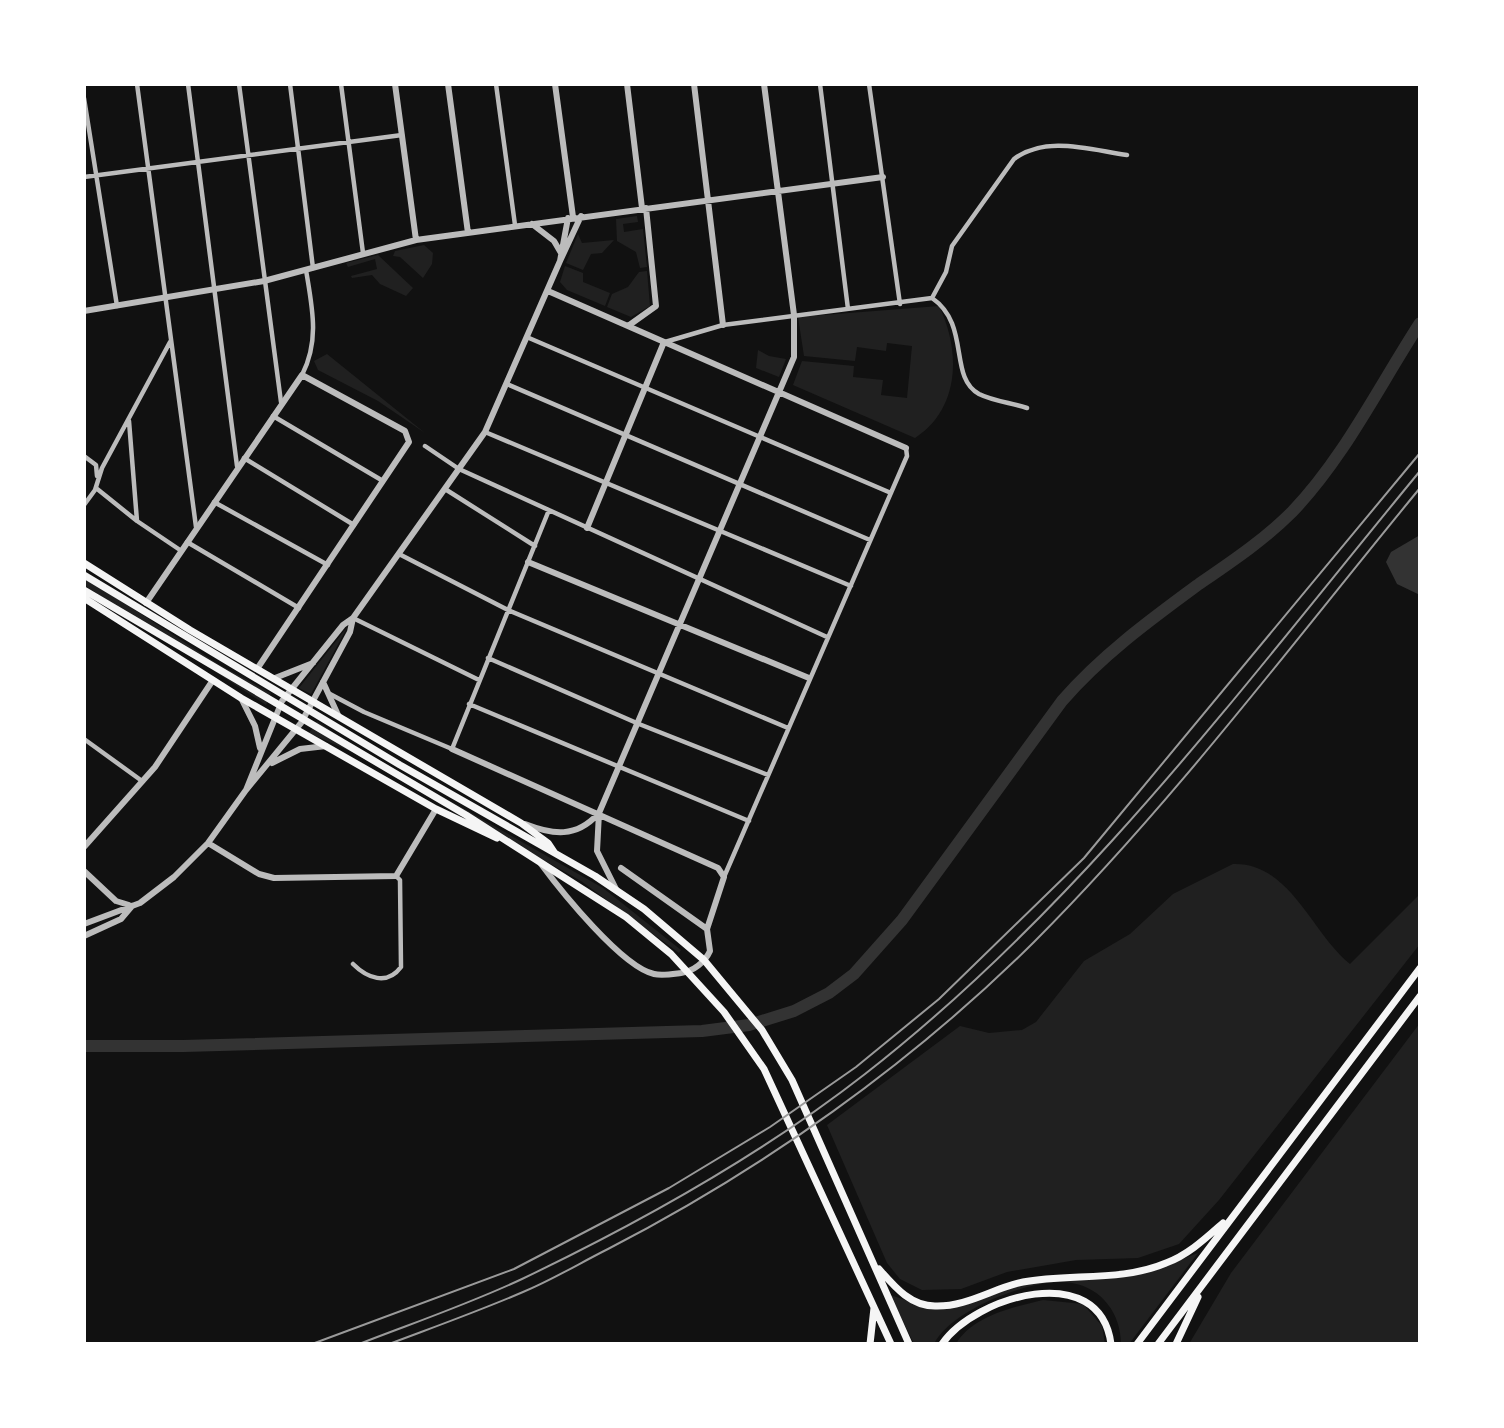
<svg xmlns="http://www.w3.org/2000/svg" width="1504" height="1428" font-family="'IBM Plex Sans',sans-serif">
<style>
.green{fill:#202020}
.water{fill:#333}
.lines{fill:none;stroke-linecap:round;stroke-linejoin:round}
.river{stroke:#333;stroke-width:12}
.minor{stroke:#bcbcbc;stroke-width:4.5}
.tertiary{stroke:#bcbcbc;stroke-width:6}
.primary{stroke:#f5f5f5;stroke-width:7}
.rail{stroke:#9a9a9a;stroke-width:2}
</style>
<rect width="100%" height="100%" fill="#111"/>
<!-- green -->
<path class="green" d="M637,216L638,222L623,224L624,232L643,229L647,267L640,268L636,252L617,241L616,219Z
M578,234L582,243L614,240L602,253L591,254L583,270L566,263Z
M424,245L433,253L432,264L423,278L400,257L393,256L395,251Z
M378,255L413,288L406,296L380,284L372,275L352,278L351,276L377,269L375,259L348,267L346,263Z
M565,266L583,273V282L610,293L605,306L567,290L560,282Z
M647,271L650,306L631,317L607,307L612,294L628,287L639,272Z
M939,306C961,351 960,409 915,438L793,385L802,361L854,366L853,377L883,380L881,395L907,398L912,346L887,343L886,351L857,347L855,361L804,356L798,317Z
M758,350L769,356L786,359L779,377L756,368Z
M327,354L425,433L378,401L318,370L314,361Z
M84,577L218,664L271,693L266,705L84,585Z
M348,626L311,694L299,688Z
M317,721L350,744L603,888L681,950L679,953L581,881L352,752L309,733Z
M1233,864C1290,862 1312,934 1350,964L1420,894V944L1219,1200L1179,1244L1138,1258L1076,1260L1007,1272L961,1289L922,1290L900,1279L887,1263L827,1125L960,1026L989,1033L1022,1030L1036,1022L1084,961L1130,934L1173,894Z
M1420,1023V1344H1189L1231,1273Z
M1198,1253L1129,1344H1121C1121,1314 1102,1288 1072,1283C1035,1276 950,1310 934,1344H914L890,1295L934,1309L1010,1286L1164,1266Z
M1043,1300L1083,1304L1102,1326L1105,1344H956C972,1316 1014,1307 1043,1300Z"/>
<!-- water -->
<path class="water" d="M1420,535V595L1397,584L1386,562L1391,552Z"/>
<g class="lines">
<!-- river -->
<path class="river" d="M84,1046H183L702,1031L749,1025L794,1011L829,993L854,974L902,920L1062,701C1102,655 1150,620 1199,584C1231,562 1264,540 1292,512C1344,458 1379,386 1420,323"/>
<!-- minor -->
<path class="minor" d="M137,84L196,527
M188,84L237,466
M239,84L281,402
M290,84L313,268
M341,84L363,253
M496,84L515,225
M820,84L848,309
M869,84L900,304
M84,98L117,306
M84,177L402,135
M932,298L946,272L952,246L1014,159C1046,135 1091,150 1127,155
M529,338L891,493
M665,342L723,325L932,298C971,325 948,377 979,394C993,401 1012,403 1027,408
M302,375C320,340 312,307 306,270
M507,384L870,540
M273,416L383,481
M129,421L137,521
M485,432L851,586
M425,446L459,469L827,637
M84,456L96,465L97,476
M244,458L354,525
M96,488L137,521L180,550
M445,489L535,546
M214,502L328,565
M84,505L95,490L102,468L170,342
M187,542L299,608
M399,554L508,610L788,728
M353,618L479,680
M488,658L639,724L768,775
M330,694L364,712L452,749L549,510
M469,704L749,821
M84,739L142,781
M724,877L907,456L906,448
M353,964C367,978 387,986 401,967L400,880L396,876"/>
<!-- tertiary -->
<path class="tertiary" d="M395,84L416,240
M448,84L468,233
M555,84L573,217
M627,84L642,208
M694,84L723,325
M568,218L560,261L581,216
M532,224L554,241L561,253
M548,291L906,448
M84,311L264,281L416,240L883,177
M628,326L656,306L646,208
M587,528L664,342
M528,562L809,678
M146,603L302,375L405,431L409,442L257,669
M275,678L313,663
M323,682L338,715
M241,698L255,726L260,748
M452,749L718,868L724,877L707,929
M272,763L300,749L326,746
M246,790L282,701L343,625L353,618L485,432L560,261
M525,824C553,835 576,838 598,814
M208,843L259,874L274,878L396,876L436,809
M84,847L155,767L213,680
M541,864C561,891 622,967 654,974C662,976 673,974 681,973C694,971 705,962 710,951L707,929L621,868
M84,871L116,901L129,905
M617,891L597,851L599,813L794,357V315L764,84
M84,924L140,903L174,877L208,843L246,790L301,723L350,632L353,618
M84,936L121,919L132,906"/>
<!-- primary -->
<path class="primary" d="M84,563L190,630L521,823L548,843L554,852
M84,575L400,765L595,876L644,909L704,960L762,1030L792,1080L909,1344
M84,590L466,815L626,917L671,954L724,1012L764,1069L891,1344
M84,598L241,698L436,809L497,838
M879,1269C894,1286 910,1306 935,1306C967,1307 993,1288 1023,1282C1069,1273 1122,1282 1166,1263C1188,1255 1206,1238 1223,1223
M870,1344L874,1308
M942,1344C975,1296 1100,1259 1111,1344
M1137,1344L1420,968
M1158,1344L1420,996
M1176,1344L1198,1297"/>
<!-- rail -->
<path class="rail" d="M312,1344L514,1269L669,1188L770,1127L856,1067L939,999L1084,858L1420,453
M359,1344C413,1323 469,1304 522,1279C641,1222 760,1156 865,1074C1082,905 1246,682 1420,471
M389,1344C434,1327 479,1311 523,1292C552,1280 580,1263 608,1249C763,1169 910,1065 1034,942C1173,803 1295,640 1420,488"/>
</g>
<!-- border -->
<rect width="1504" height="1428" fill="none" stroke="#ffffff" stroke-width="172"/>
</svg>
